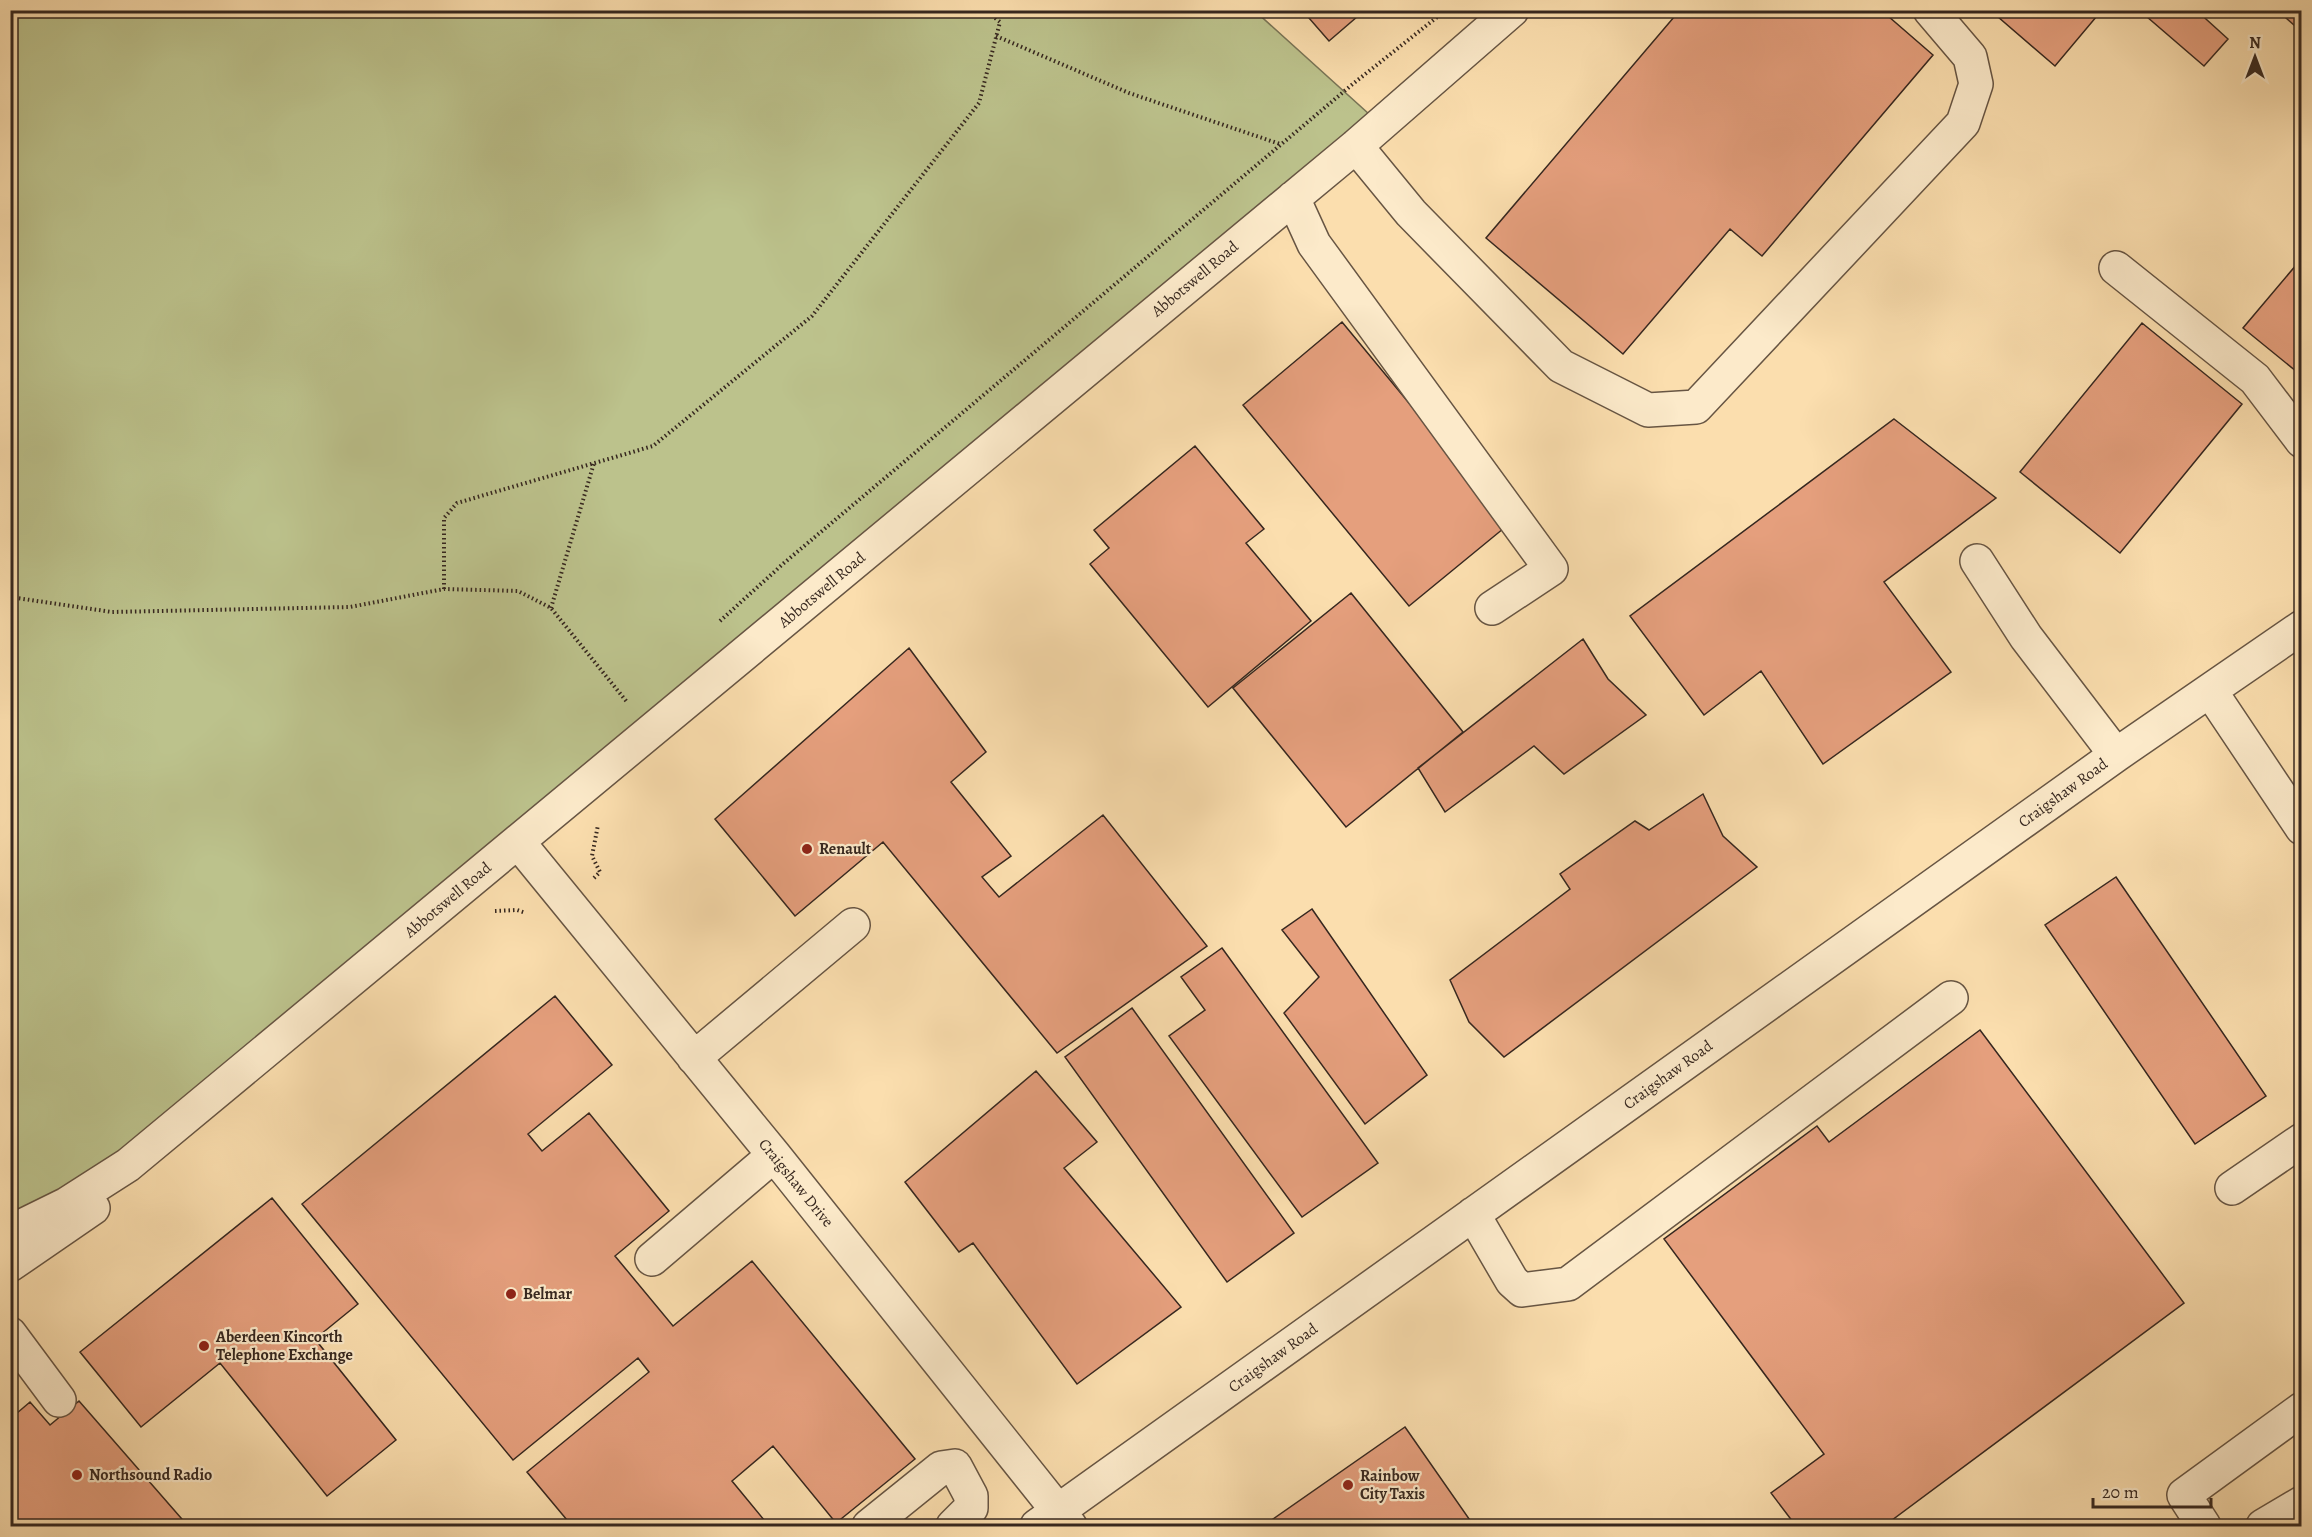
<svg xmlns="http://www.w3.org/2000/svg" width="2312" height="1537" font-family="Alegreya,serif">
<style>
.green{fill:#bcc28c;stroke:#797456;stroke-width:1.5}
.building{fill:#e59f7d;stroke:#36271f;stroke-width:1.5}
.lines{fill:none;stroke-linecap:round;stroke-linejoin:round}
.minor-casing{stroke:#675543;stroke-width:36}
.path{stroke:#36271f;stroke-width:4;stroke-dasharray:1.5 3;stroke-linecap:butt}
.minor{stroke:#fceaca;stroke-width:33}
.poi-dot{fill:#8f2418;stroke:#fceaca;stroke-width:2}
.labels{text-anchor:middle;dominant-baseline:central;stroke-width:4.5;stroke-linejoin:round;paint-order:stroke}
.street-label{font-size:16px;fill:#36271f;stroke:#fceaca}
.poi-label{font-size:16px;font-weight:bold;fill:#36271f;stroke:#fceaca;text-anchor:start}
</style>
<rect width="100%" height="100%" fill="#fbdeae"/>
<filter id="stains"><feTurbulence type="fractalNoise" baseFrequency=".00333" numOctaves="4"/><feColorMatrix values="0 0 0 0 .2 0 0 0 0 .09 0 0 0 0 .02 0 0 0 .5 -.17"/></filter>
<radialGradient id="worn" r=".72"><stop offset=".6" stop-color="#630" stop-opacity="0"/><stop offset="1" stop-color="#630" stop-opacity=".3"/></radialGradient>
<!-- green -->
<path class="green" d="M10,11H1255L1380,124L290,1032L11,1232Z"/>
<!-- building -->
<path class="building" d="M1302,10H1365L1329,41Z
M1680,10H1881L1933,55L1762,256L1730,229L1623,354L1486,238Z
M1990,10H2102L2055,66Z
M2139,10H2196L2228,39L2204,66Z
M2277,10H2302V32Z
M2302,258V376L2243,328Z
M1342,322L1509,524L1409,606L1243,405Z
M2142,323L2242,404L2120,553L2020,472Z
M1894,419L1996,498L1884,582L1951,672L1823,764L1761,671L1704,715L1630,616Z
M1195,446L1264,529L1246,543L1311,621L1208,707L1090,564L1109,548L1094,530Z
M1351,593L1463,732L1346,827L1233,688Z
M1583,639L1608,679L1646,715L1564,774L1534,746L1445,812L1418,768Z
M909,648L986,752L951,782L1011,856L982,877L999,897L1103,815L1207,946L1057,1053L883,842L795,916L715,819Z
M1703,794L1723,836L1757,867L1504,1057L1469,1022L1450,980L1570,889L1560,874L1635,821L1649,830Z
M2116,877L2266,1096L2195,1144L2045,925Z
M1312,909L1427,1075L1365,1124L1284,1013L1319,977L1282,930Z
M1222,948L1378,1163L1302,1217L1169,1036L1205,1010L1181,977Z
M555,996L612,1065L528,1134L542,1151L589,1113L669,1211L615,1256L673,1326L752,1261L915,1459L836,1523L773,1446L732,1481L769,1526H572L527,1472L649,1372L638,1358L513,1460L302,1204Z
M1132,1008L1294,1233L1227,1282L1065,1057Z
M1980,1030L2184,1303L1884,1526H1796L1771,1493L1824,1454L1664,1239L1817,1126L1829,1142Z
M1036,1071L1097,1142L1064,1168L1181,1307L1077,1384L973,1243L959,1252L905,1182Z
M272,1198L358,1304L315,1339L396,1440L327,1496L220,1363L141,1427L80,1352Z
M79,1401L188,1526H10V1419L30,1402L50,1425Z
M1405,1427L1474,1526H1263Z"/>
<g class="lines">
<!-- minor casing -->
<g class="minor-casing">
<path id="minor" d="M1356,146L1411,213L1561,366L1648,410L1696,407L1963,123L1976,84L1970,57L1930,10
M1293,198L1314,244L1551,569L1492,608
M2116,268L2255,379L2302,441
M1977,561L2026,637L2116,755
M2211,692L2302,828
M518,842L774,1155L1070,1526
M694,1058L853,925
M2232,1188L2302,1140
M1473,1214L1512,1281L1522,1290L1568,1284L1951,998
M10,1232L67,1204L128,1165L1356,146L1512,10
M652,1259L774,1155
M10,1265L93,1208
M10,1334L59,1400
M869,1526L941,1468L955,1466L971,1496V1508L953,1526
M1037,1526L2116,755L2302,627
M2204,1526L2184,1495L2302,1409
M2263,1526L2302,1503"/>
</g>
<!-- path -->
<path class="path" d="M996,36L1129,93L1280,144
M444,589V518L457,503L653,446L812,316L979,103L1000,22L985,10
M10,597L112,612L350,607L444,589L518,591L551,608L627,702
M551,608L594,463
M720,621L784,563L1354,83L1446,10
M594,878L600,872L592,856L598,825
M495,911L517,910L526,913"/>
<!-- minor -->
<use href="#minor" class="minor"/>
</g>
<!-- markers -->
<g class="poi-dot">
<circle cx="807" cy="849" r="6"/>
<circle cx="511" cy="1294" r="6"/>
<circle cx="204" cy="1346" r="6"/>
<circle cx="77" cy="1475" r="6"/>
<circle cx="1348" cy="1485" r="6"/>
</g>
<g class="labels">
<!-- street labels -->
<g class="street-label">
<text transform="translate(1195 279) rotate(-40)">Abbotswell Road</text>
<text transform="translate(822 590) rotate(-40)">Abbotswell Road</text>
<text transform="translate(2063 793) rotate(-36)">Craigshaw Road</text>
<text transform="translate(448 900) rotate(-40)">Abbotswell Road</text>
<text transform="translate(1668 1075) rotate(-36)">Craigshaw Road</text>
<text transform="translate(796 1183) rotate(51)">Craigshaw Drive</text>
<text transform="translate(1273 1358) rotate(-36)">Craigshaw Road</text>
</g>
<!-- poi labels -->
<g class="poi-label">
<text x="819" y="849">Renault</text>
<text x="523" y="1294">Belmar</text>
<text x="216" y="1337">Aberdeen Kincorth<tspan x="216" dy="18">Telephone Exchange</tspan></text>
<text x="89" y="1475">Northsound Radio</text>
<text x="1360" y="1476">Rainbow<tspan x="1360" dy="18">City Taxis</tspan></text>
</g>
</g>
<!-- margin -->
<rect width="2312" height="1537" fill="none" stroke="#fbdeae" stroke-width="36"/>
<rect x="12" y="12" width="2288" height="1513" fill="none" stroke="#36271f" stroke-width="3"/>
<rect x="18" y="18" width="2276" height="1501" fill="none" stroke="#36271f" stroke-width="1.5"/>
<!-- north arrow -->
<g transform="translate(2255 57)" stroke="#fceaca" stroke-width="4.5" paint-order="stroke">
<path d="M0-4.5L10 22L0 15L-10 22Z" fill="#36271f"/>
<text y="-9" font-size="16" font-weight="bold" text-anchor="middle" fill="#36271f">N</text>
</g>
<!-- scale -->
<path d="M2093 1498v9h118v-9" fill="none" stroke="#36271f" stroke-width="3"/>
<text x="2102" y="1498" font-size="18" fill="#36271f" stroke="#fceaca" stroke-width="4.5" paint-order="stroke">20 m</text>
<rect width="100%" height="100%" filter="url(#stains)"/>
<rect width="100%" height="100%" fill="url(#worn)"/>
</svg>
